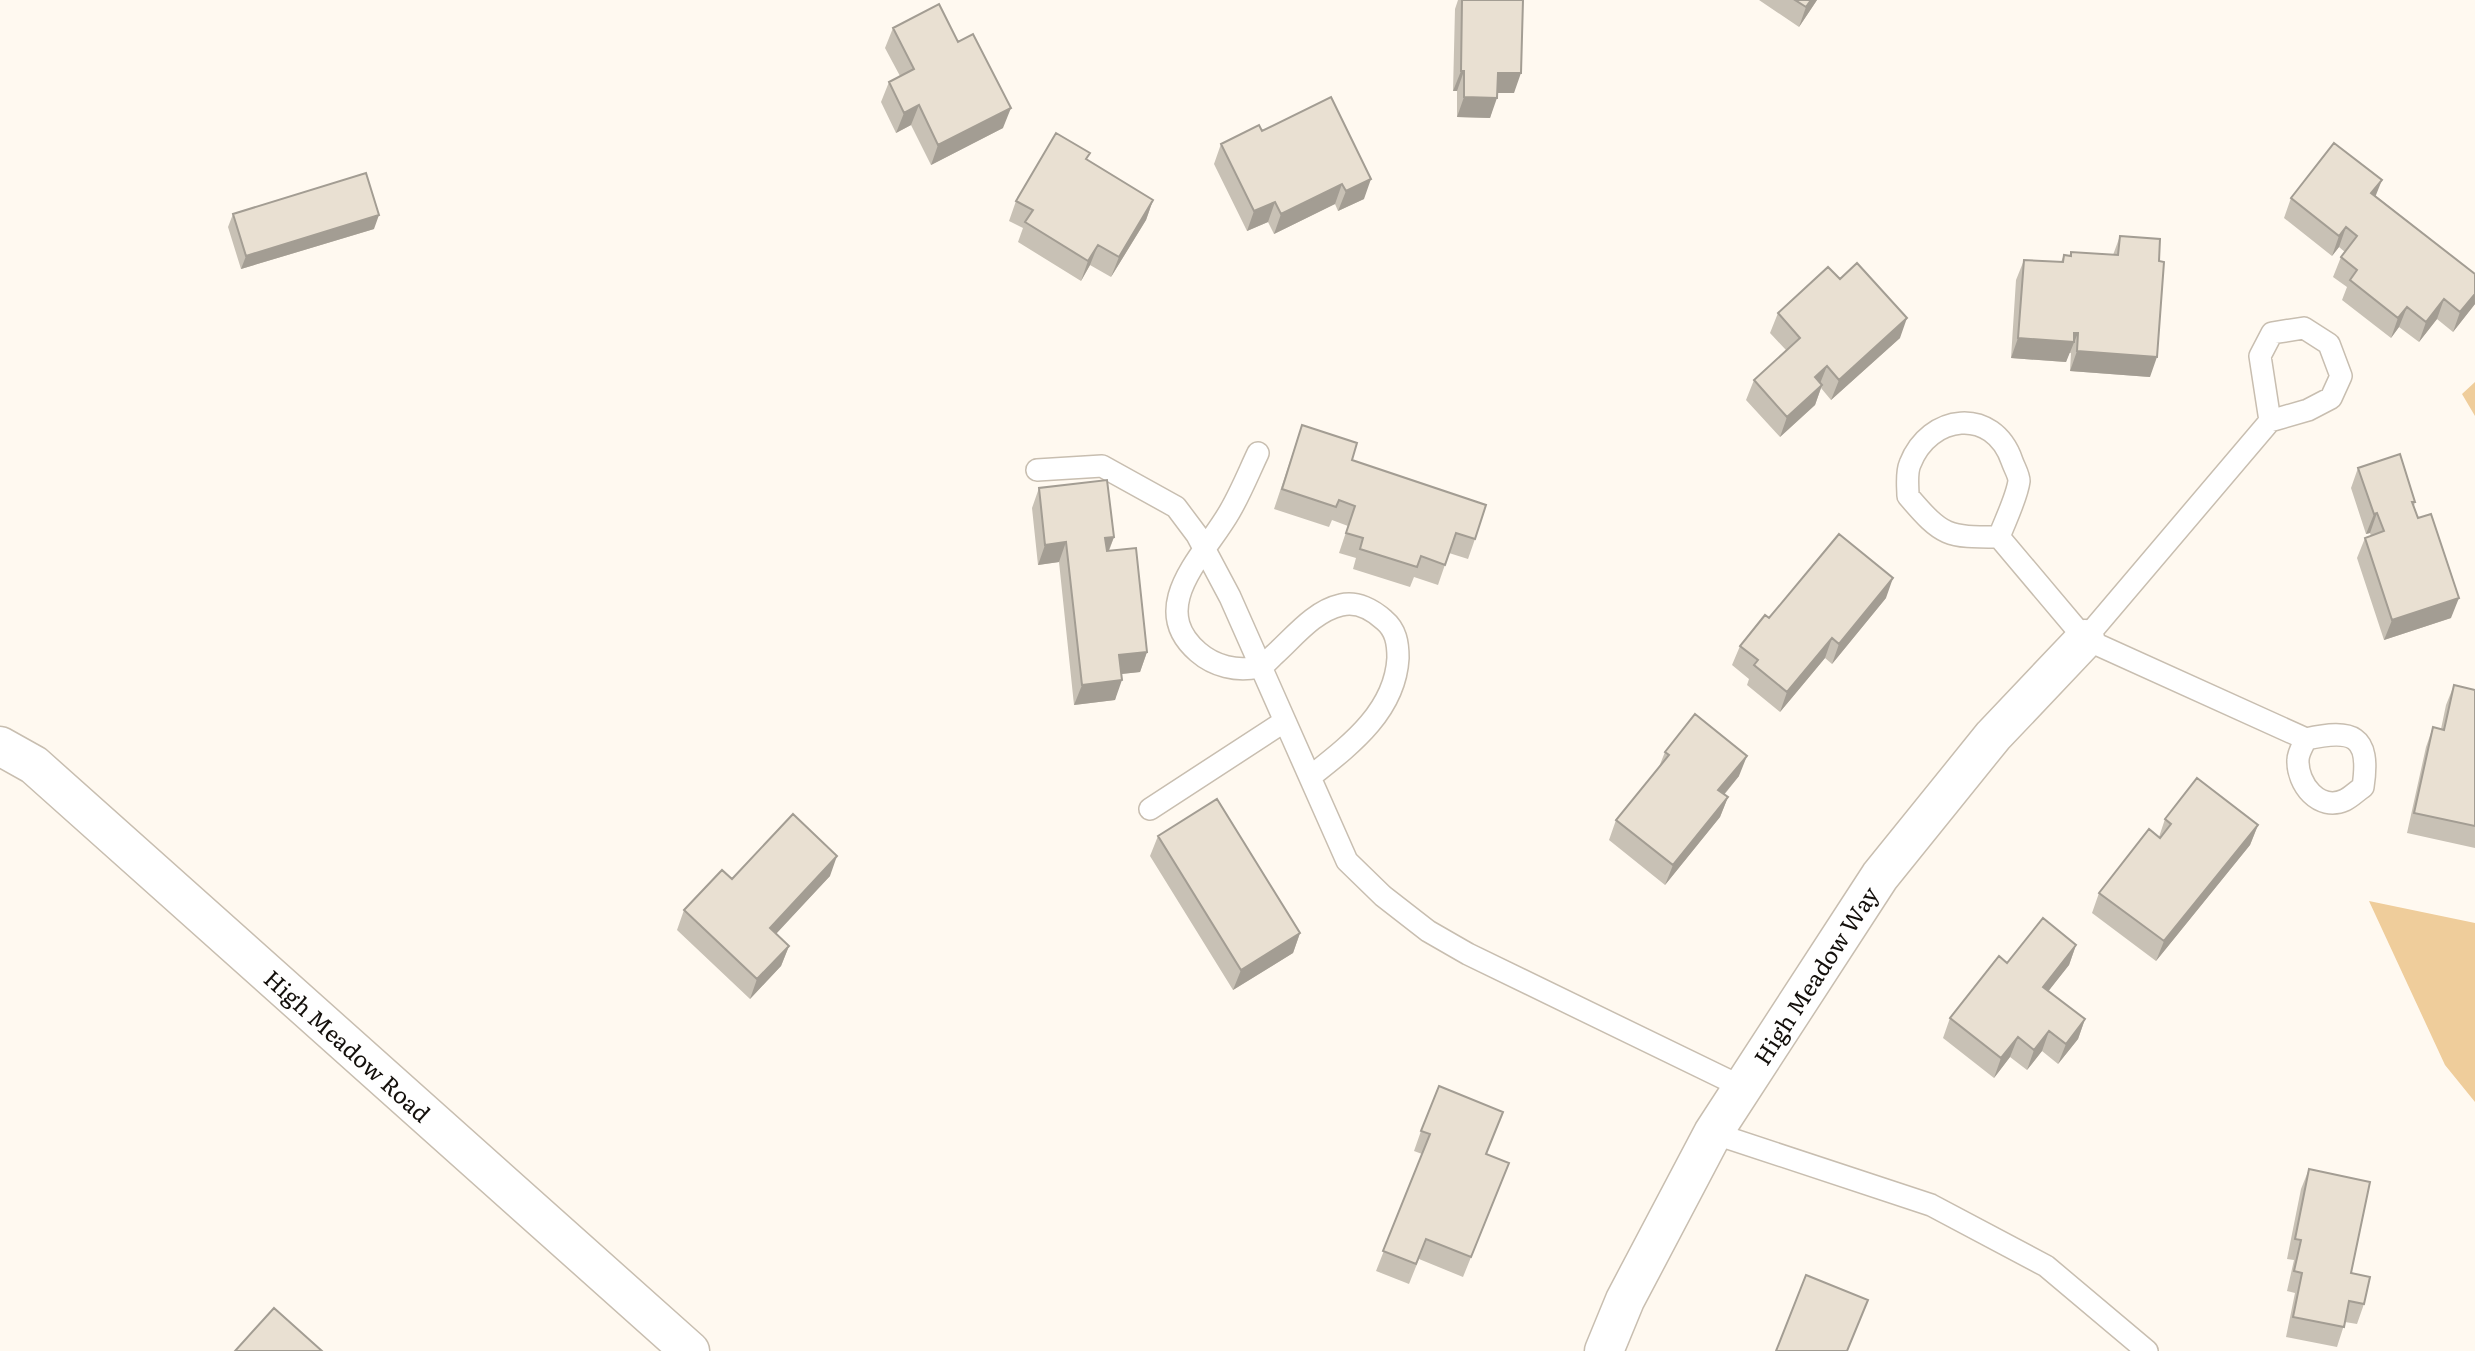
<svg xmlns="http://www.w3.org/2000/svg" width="2475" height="1351" font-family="Literata,serif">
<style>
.green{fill:#efcd9b}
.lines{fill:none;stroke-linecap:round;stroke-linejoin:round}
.service-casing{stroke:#c8beb0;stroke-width:24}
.minor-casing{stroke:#c8beb0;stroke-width:41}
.service{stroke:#fff;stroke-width:21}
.minor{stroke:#fff;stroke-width:38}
.wall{fill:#c8c1b5}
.shaded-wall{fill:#a39d93}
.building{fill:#e9e0d2;stroke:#a39d93;stroke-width:2}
.labels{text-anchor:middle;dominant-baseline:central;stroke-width:5;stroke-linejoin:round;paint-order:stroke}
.street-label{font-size:23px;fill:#14100c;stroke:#fff}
</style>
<rect width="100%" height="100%" fill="#fff9f0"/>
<!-- green -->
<path class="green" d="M2475,382V416L2462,394Z
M2369,901L2475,923V1102L2445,1065Z"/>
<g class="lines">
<!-- service casing -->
<g class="service-casing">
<path id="service" d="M1258,453C1249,472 1241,492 1230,511C1206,554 1145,606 1198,652C1214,666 1237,672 1258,667C1264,666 1269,660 1274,655C1294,637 1314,611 1341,605C1357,601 1373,610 1384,620C1396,630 1398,643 1398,658C1395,712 1349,746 1310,777
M1037,470L1102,466L1176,507L1197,535L1230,597L1347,861L1383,896L1428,931L1468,954L1742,1087
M1999,537C2005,521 2017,497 2019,481C2019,475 2014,467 2012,461C1993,406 1929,414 1910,464C1906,473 1908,487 1908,496C1943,537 1947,537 1999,537L2085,639L2306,739C2303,745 2298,753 2298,760C2297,784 2319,812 2345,800C2351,797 2357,791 2363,787C2371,734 2352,729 2306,739
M2085,639L2270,421L2308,410L2331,398L2341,376L2329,344L2304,328L2272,333L2260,356L2270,421
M1150,809L1285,721
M1713,1133L1931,1205L2046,1266L2147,1351"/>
</g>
<!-- minor casing -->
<g class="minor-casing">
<path id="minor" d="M0,746L34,765L690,1351
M1604,1351L1625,1300L1713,1133L1880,876L1993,736L2085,639"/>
</g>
<!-- service -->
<use href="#service" class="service"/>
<!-- minor -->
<use href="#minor" class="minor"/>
</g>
<!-- wall -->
<path class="wall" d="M1458,0H1523L1514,93H1497L1490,118L1457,117V91H1453L1455,9Z
M1759,0H1817L1799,27Z
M893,28L1003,128L931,165L911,125L896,133L881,102L889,82L900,76L885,48Z
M1262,131L1364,199L1338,211L1335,204L1274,234L1268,222L1247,231L1214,164L1221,144Z
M1087,160L1153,200L1146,220L1111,277L1090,265L1081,281L1018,242L1023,228L1009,221L1016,201Z
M2376,196L2475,274V304L2453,332L2437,319L2419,342L2399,327L2391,338L2342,300L2347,287L2333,277L2341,257L2345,252L2339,247L2332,256L2284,218L2291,198Z
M233,214L374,229L241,269L228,227Z
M2120,236L2150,377L2070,371L2071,353H2069L2066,362L2011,358L2016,280L2024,260L2061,262L2064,255L2069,256L2071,252L2113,255Z
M1778,313L1900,338L1831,400L1821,388L1815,405L1780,437L1746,400L1754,380L1786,350L1770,333Z
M1302,425L1352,460L1475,539L1468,559L1449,553L1438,585L1414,577L1410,587L1353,569L1356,558L1339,553L1348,526L1332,520L1329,527L1274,509Z
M2358,468L2415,502L2414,506L2451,618L2384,640L2357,558L2365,538L2371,536L2370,533L2366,534L2351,488Z
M1039,488L1114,537L1109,551L1147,652L1140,672L1121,674L1115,700L1074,705L1059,562L1038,565L1032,508Z
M1886,598L1832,664L1825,658L1780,712L1747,685L1749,679L1732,665L1740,646L1769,618Z
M2454,685L2475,690V848L2407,833L2426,747L2433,727L2441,729L2446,705Z
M1665,752L1739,776L1724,795L1728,797L1720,817L1665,885L1609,840L1616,820L1659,767Z
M2165,819L2258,825L2250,845L2156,961L2092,913L2099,893L2159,837Z
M1158,836L1300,933L1293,953L1233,990L1150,856Z
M830,876L776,933L789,946L781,966L750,999L677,930L684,910L732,879Z
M2076,945L2069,965L2048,991L2085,1019L2078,1039L2058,1064L2042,1051L2027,1070L2010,1057L1994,1078L1943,1038L1950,1018L2007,963Z
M1421,1131L1487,1155L1501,1183L1463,1277L1419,1259L1409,1284L1376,1271L1422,1154L1414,1151Z
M2309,1169L2364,1304L2357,1324L2345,1322L2337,1347L2286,1337L2295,1293L2287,1291L2294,1260L2287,1259L2301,1189Z"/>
<!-- shaded-wall -->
<path class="shaded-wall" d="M1811,0H1817L1799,27L1806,7Z
M1461,71H1464L1457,91H1453Z
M1498,73H1521L1514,93H1490Z
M1464,97L1497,98L1490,118L1457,117Z
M919,105L911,125L896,133L904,113Z
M1011,108L1003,128L931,165L938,145Z
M1371,179L1364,199L1338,211L1346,191Z
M2382,180L2374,200L2371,193Z
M1342,184L1335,204L1274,234L1281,214Z
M1153,200L1146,220L1111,277L1119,257Z
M1275,202L1268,222L1247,231L1254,211Z
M379,215L374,229L241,269L246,256Z
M2346,227L2339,247L2332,256L2339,236Z
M1098,245L1090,265L1081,281L1088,261Z
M2475,294V304L2453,332L2460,312Z
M2444,299L2437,319L2419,342L2426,322Z
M2407,307L2399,327L2391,338L2398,318Z
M1907,318L1900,338L1831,400L1839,380Z
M2078,333L2066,362L2011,358L2018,338Z
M2077,351L2157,357L2150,377L2070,371Z
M1827,366L1819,386L1815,377Z
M1822,385L1815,405L1780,437L1787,417Z
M2377,513L2370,533L2366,534L2374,514Z
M1114,537L1106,557L1105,538Z
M1066,542L1059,562L1038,565L1045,545Z
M1893,578L1886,598L1832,664L1839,644Z
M2459,598L2451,618L2384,640L2392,620Z
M1832,638L1825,658L1780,712L1787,692Z
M1147,652L1140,672L1112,675L1119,655Z
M1122,680L1115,700L1074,705L1082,685Z
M1747,756L1739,776L1711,810L1718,790Z
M1728,797L1720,817L1665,885L1673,865Z
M2258,825L2250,845L2156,961L2164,941Z
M837,856L830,876L763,948L770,928Z
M1300,933L1293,953L1233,990L1241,970Z
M2076,945L2069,965L2036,1007L2043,987Z
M789,946L781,966L750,999L757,979Z
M2085,1019L2078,1039L2058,1064L2066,1044Z
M2049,1031L2042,1051L2027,1070L2034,1050Z
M2018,1037L2010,1057L1994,1078L2001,1058Z"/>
<!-- building -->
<path class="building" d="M1462,0H1523L1521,73H1498L1497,98L1464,97V71H1461Z
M1795,0H1811L1806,7Z
M939,4L958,42L973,34L1011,108L938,145L919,105L904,113L889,82L914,69L893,28Z
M1331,97L1371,179L1346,191L1342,184L1281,214L1275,202L1254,211L1221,144L1259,125L1262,131Z
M1056,133L1090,153L1086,159L1153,200L1119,257L1098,245L1088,261L1025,222L1033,210L1016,201Z
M2334,143L2382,180L2371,193L2475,274V294L2460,312L2444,299L2426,322L2407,307L2398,318L2350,280L2357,270L2341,257L2357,236L2346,227L2339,236L2291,198Z
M366,173L379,215L246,256L233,214Z
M2120,236L2160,239L2159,261L2164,262L2157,357L2077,351L2078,333H2074V342L2018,338L2024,260L2063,262L2064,255L2071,256V252L2118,255Z
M1857,263L1907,318L1839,380L1827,366L1815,377L1822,385L1787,417L1754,380L1800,338L1778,313L1828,267L1840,279Z
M1302,425L1357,443L1352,460L1486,505L1475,539L1456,533L1445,565L1421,556L1417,567L1360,549L1363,538L1346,533L1355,506L1339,500L1336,507L1282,489Z
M2400,454L2415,502H2412L2418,518L2431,514L2459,598L2392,620L2365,538L2384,531L2377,513L2374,514L2358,468Z
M1107,480L1114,537L1105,538L1107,551L1136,548L1147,652L1119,655L1122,680L1082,685L1066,542L1045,545L1039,488Z
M1839,534L1893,578L1839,644L1832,638L1787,692L1754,665L1758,660L1740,646L1765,615L1769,618Z
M2454,685L2475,690V826L2414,813L2433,727L2444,730Z
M1695,714L1747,756L1718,790L1728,797L1673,865L1616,820L1669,755L1665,752Z
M2197,778L2258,825L2164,941L2099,893L2149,829L2160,838L2171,824L2165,819Z
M1217,799L1300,933L1241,970L1158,836Z
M793,814L837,856L770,928L789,946L757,979L684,910L722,870L732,879Z
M2043,918L2076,945L2043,987L2085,1019L2066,1044L2049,1031L2034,1050L2018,1037L2001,1058L1950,1018L1999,956L2007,963Z
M1439,1086L1503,1112L1486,1154L1509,1163L1471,1257L1426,1239L1416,1264L1383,1251L1430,1134L1421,1131Z
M2309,1169L2370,1182L2351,1273L2370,1277L2364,1304L2349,1301L2344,1327L2293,1317L2302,1273L2294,1271L2301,1240L2295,1239Z
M1806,1275L1868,1300L1847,1351H1776Z
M274,1308L322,1351H235Z"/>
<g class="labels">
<!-- street labels -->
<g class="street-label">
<text transform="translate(1815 975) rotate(-57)">High Meadow Way</text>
<text transform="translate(348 1045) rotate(42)">High Meadow Road</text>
</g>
</g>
</svg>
